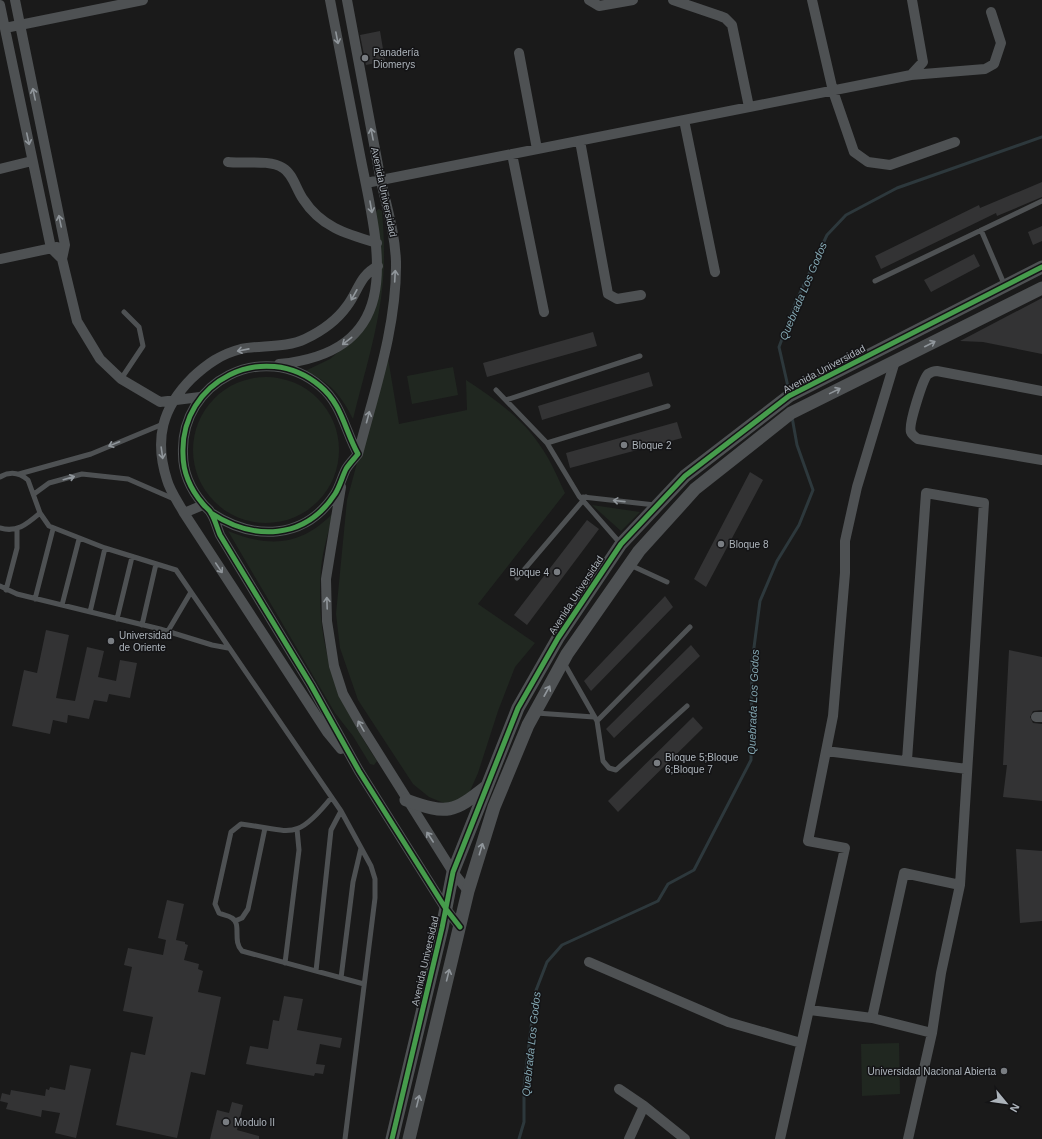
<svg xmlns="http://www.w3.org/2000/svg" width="1042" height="1139" font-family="Helvetica,sans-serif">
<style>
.green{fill:#202720}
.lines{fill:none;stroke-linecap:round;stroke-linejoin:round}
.stream{stroke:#2d383c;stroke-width:3}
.building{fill:#333334}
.service{stroke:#4e5153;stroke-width:5}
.minor{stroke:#4e5153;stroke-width:10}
.tertiary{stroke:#4e5153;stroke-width:13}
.cycleway-casing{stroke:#141416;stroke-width:8}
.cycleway{stroke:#469c4c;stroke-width:5}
.oneway{stroke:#90969b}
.poi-dot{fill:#797d82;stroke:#141416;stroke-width:1.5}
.labels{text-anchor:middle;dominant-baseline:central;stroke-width:3;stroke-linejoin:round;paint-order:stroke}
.poi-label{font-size:10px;fill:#acb3ba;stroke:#141416;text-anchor:start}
.street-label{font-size:10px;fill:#acb3ba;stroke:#141416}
.water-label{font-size:11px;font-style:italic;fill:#84a8b3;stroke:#141416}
</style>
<rect width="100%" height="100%" fill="#1a1a1a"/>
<!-- green -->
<path class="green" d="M379,209L382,211C384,234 385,257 383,281C379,328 364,374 353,419C341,395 330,382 305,371L330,359L344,347L369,309L380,245L376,213L377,210Z
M387,352L399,424L467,410L466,380C492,397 521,417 539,444C550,459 557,476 565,493L478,604L535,643L515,667L498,711L478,773L470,791L462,802L446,804L429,797L413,784L358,700L340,648L336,614L347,500Z
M453,367L458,395L412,404L407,376Z
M193 450a73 73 0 1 1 146 0a73 73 0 1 1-146 0Z
M592,505L640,512L621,531Z
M334,512C329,530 323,549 321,568C315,644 336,698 377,761L374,765L370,764L353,736L335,713L228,531C270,548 302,546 334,512Z
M899,1043L900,1094L862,1096L861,1044Z"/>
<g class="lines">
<!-- stream -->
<path class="stream" d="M789,391L779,347L795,304L827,235L846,215L897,188L1042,137
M519,1139L524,1122V1088L535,993L547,962L562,945L658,901L668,884L694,870L751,760L752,663L760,601L777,561L799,525L813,490L797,445L792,417"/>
</g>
<!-- building -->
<path class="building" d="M380,31L385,61L366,65L360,35Z
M1042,182V197L997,216L996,213L881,269L875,256L979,205L980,208Z
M1042,226V241L1033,245L1028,232Z
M974,254L980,266L931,292L924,280Z
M1042,298V354L983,342L960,341Z
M593,332L597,346L487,377L483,363Z
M649,372L653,386L542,420L538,406Z
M677,422L682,438L570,468L566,453Z
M750,472L763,480L706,587L694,579Z
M587,520L599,529L527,625L514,615Z
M665,596L673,607L591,691L584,681Z
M46,630L69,635L56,698L75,701L87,647L104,651L98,677L116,681L120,660L137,663L130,698L109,694L107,702L94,700L89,719L68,715L67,723L53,720L50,734L12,726L24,670L37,673Z
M691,645L700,656L614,738L606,729Z
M1009,650L1042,657V710L1033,711L1030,717L1033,723L1042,724V801L1003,797L1007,765H1003Z
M693,717L703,728L618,812L608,801Z
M1016,849L1042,851V921L1020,923Z
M167,900L184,904L176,940L185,942V944L188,945L184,960L199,964L198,969L203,971L198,992L221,997L205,1075L191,1072L177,1138L116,1125L131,1052L145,1055L153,1017L123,1011L132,967L124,965L128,948L163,955L166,940L158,938Z
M284,996L303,999L297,1030L342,1038L340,1048L320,1044L316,1064L325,1065L323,1074L315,1073L314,1076L246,1064L250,1046L268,1049L273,1020L279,1021Z
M70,1065L91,1069L76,1138L55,1133L60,1113L42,1110L41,1117L6,1109L8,1103L0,1101L2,1093L10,1095L11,1090L45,1096L46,1089L49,1090L50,1087L65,1090Z
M232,1102L243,1105L237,1130L259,1136V1139H210L217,1110L229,1113Z"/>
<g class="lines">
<!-- service -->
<path class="service" d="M981,230L1005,286
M875,281L1042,201
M121,379L143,346L139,327L124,312
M496,390L547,443L579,496L620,543
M506,400L640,356
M547,443L668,406
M19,474L91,454L163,424
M0,477C10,471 19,472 28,480L40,513L49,526L105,548L176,570L341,811L371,866L375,879V898L345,1139
M34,494L49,483L82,474L128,479L174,499
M583,497L655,505
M0,528C17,533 27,524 40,513
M630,565L667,582
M517,578L586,497
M0,586L17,594L160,629L212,645L228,648
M6,590L17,548V529
M35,599L53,529
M62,605L79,539
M90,612L105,548
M117,619L132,557
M142,625L156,564
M168,631L191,592
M564,663L597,721L603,761L609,768L616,770L687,706
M536,713L594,717
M597,721L690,627
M331,798C295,843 291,830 241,824L231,832L215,904L219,913C223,915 228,915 232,918C242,924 232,941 242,951L364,984
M235,921L242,918L248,909L265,828
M285,963L299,850L297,829
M316,971L331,830L341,811
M341,978L353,882L361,848"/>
<!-- minor -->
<path class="minor" d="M15,0L65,245L62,259L77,321L100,359L121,379L160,402L200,397
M347,0C358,59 369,117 380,176C386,205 395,232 396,262C397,327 374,392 358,454
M589,0L599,6L633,0
M673,0L720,16L725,18L732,25L749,107
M812,0L833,91L854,152L868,162L890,165L955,142
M0,5L51,248L62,259
M5,28L143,0
M519,53L537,149
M911,75L985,69L994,64L1001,43L991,12
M684,120L715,272
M580,141L608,294L617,299L641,295
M512,154L544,312
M228,162C244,164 269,159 283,168C293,174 296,189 303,199C321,227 346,234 377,243
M0,169L32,161
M366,183L911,75L923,62L912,0
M0,259L57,247
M279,364C410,351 378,247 360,155C350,103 340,52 330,0
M1042,391L937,371C934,371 931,372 928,374C923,379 908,425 911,432C912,435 915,437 918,439L1042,460
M341,487L326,579L327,621L334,666L343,694L363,729L453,872L468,891
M184,513L203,505
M211,513C254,541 305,540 335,494C340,486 342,477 346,469C349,464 354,459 358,454C345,431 342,404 320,386C264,339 180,381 183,454C183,472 191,490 203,504C205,507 209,509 211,513C215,519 217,528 220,535L311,685L359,771L446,909L460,927
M1036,717H1042
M341,749L327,732L184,513C178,502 170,491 167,480C154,439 162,408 192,378C207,364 221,354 241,349C260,345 287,348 305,339C320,332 337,320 347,306C359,290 359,276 378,266
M826,751L967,769
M907,760L926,493L984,503L960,885L941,973L932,1033L908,1139
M589,962L728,1022L801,1043
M810,1010L872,1018L932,1033
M872,1018L904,873L960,885
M619,1089L644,1106L685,1139
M629,1139L644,1106
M780,1139L845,848L808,841L833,716L845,573V541L857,487L895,361"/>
<!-- tertiary -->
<path class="tertiary" d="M406,800C448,815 453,813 487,786
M392,1139L442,928L453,872L518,708L558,638L621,544L685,476L789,396L1042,267
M409,1139L468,891L494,807L528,725L567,654L639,551L695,489L791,413L1042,288"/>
<!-- cycleway casing -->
<g class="cycleway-casing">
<path id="cycleway" d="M211,513C254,541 305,540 335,494C340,486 342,477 346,469C349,464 354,459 358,454C345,431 342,404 320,386C264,339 180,381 183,454C183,472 191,490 203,504C205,507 209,509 211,513C215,519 217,528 220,535L311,685L359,771L446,909L460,927
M392,1139L442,928L453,872L518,708L558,638L621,544L685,476L789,396L1042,267"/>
</g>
<!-- cycleway -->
<use href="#cycleway" class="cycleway"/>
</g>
<!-- one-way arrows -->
<defs><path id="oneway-shaft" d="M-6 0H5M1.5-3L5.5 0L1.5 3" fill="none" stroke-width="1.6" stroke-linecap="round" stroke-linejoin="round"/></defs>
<g class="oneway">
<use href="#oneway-shaft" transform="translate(337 38) rotate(79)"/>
<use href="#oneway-shaft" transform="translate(34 94) rotate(-102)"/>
<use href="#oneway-shaft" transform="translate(372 134) rotate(-101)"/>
<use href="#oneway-shaft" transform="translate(28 139) rotate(78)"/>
<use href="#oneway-shaft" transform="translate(371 207) rotate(80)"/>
<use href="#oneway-shaft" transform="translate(60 221) rotate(-102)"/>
<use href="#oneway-shaft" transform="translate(395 276) rotate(-87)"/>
<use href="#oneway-shaft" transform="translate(354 295) rotate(119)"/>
<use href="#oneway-shaft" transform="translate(347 341) rotate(142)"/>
<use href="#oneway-shaft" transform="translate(930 344) rotate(-27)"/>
<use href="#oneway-shaft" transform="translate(243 350) rotate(169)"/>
<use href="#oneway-shaft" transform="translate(835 391) rotate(-26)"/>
<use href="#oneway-shaft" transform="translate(368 417) rotate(-75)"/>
<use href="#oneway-shaft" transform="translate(114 444) rotate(158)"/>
<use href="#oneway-shaft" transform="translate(162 453) rotate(82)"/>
<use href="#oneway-shaft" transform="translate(69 478) rotate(-16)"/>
<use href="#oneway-shaft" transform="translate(619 501) rotate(-174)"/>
<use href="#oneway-shaft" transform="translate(219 568) rotate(56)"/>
<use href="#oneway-shaft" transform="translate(327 603) rotate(-92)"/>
<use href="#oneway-shaft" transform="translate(547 691) rotate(-61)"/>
<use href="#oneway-shaft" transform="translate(361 726) rotate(-120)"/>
<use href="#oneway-shaft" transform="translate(430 837) rotate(-123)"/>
<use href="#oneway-shaft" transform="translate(481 849) rotate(-73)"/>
<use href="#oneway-shaft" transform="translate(448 975) rotate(-76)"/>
<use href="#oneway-shaft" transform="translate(418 1101) rotate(-76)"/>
</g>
<!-- markers -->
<g class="poi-dot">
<circle cx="365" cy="58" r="4"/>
<circle cx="624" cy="445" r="4"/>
<circle cx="721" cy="544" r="4"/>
<circle cx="557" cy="572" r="4"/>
<circle cx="111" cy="641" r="4"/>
<circle cx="657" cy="763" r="4"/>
<circle cx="1004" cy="1071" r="4"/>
<circle cx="226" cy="1122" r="4"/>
</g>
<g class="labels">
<!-- poi labels -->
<g class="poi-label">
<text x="373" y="52">Panadería<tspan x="373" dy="12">Diomerys</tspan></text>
<text x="632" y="445">Bloque 2</text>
<text x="729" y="544">Bloque 8</text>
<text x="549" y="572" text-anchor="end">Bloque 4</text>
<text x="119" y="635">Universidad<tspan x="119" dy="12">de Oriente</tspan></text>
<text x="665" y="757">Bloque 5;Bloque<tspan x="665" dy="12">6;Bloque 7</tspan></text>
<text x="996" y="1071" text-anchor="end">Universidad Nacional Abierta</text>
<text x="234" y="1122">Modulo II</text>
</g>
<!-- street labels -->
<g class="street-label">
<text transform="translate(384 192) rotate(78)">Avenida Universidad</text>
<text transform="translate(824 369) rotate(-28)">Avenida Universidad</text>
<text transform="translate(576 595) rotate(-57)">Avenida Universidad</text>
<text transform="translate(425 961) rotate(-77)">Avenida Universidad</text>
</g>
<!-- water labels -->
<g class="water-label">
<text transform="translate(803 291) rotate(-67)">Quebrada Los Godos</text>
<text transform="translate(753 702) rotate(-88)">Quebrada Los Godos</text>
<text transform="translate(531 1044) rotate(-84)">Quebrada Los Godos</text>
</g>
</g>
<!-- north arrow -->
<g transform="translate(1006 1103) rotate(119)" stroke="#141416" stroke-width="3" paint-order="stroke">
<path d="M0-3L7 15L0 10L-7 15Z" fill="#acb3ba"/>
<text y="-6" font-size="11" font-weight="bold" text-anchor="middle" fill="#acb3ba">N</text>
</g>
</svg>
